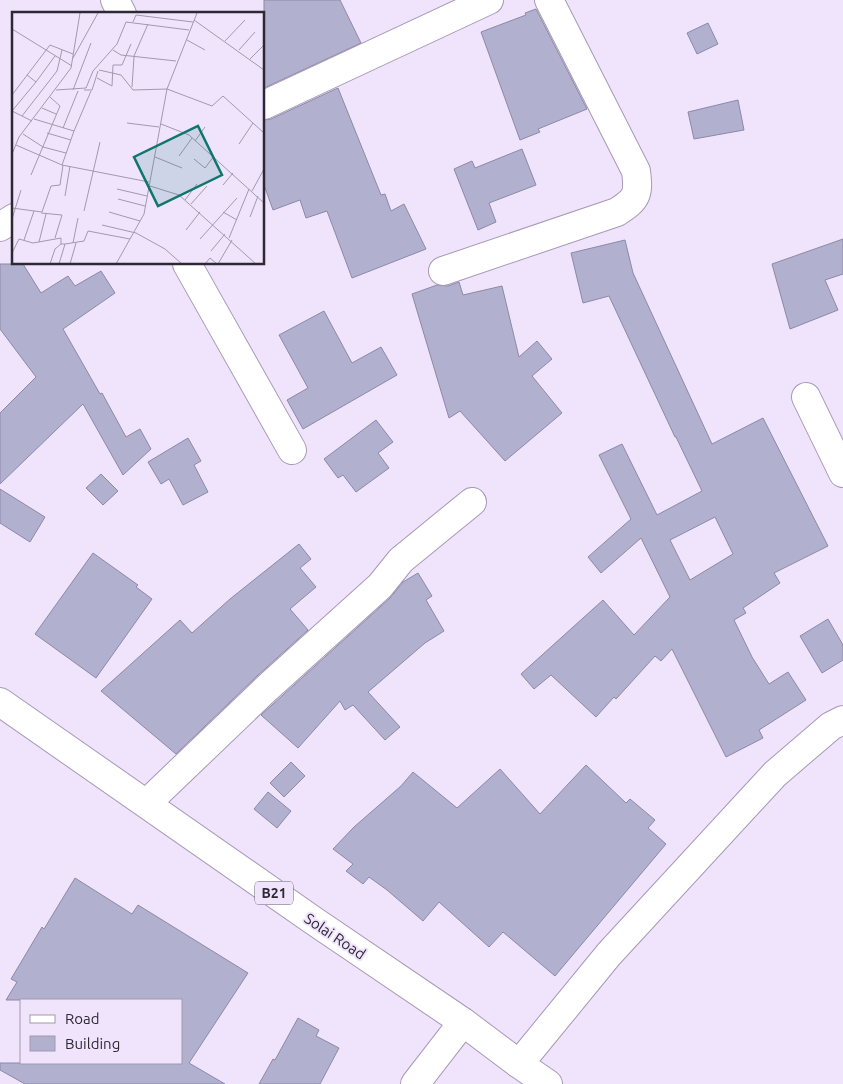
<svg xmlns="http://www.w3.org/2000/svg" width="843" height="1084" font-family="Ubuntu,sans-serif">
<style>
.building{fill:#b2b0cf;stroke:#8c89a8;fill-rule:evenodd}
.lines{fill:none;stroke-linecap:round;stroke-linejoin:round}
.minor-casing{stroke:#a798b5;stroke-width:30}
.highway-casing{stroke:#a798b5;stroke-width:30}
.minor{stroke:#fff;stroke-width:28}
.highway{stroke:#fff;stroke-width:28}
.labels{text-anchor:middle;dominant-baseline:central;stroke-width:4;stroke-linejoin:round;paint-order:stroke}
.shield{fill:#f0e4fd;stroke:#686070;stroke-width:1}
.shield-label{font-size:14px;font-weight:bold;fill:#2e2834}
.street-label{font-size:15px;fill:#2e2834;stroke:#f0e4fd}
.inset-road{fill:none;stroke:#a299ad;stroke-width:1}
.view{fill:#0f766e;fill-opacity:0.15;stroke:#0f766e;stroke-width:2.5}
.inset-edge{fill:none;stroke:#2e2834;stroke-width:2.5}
</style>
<rect width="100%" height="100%" fill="#f0e4fd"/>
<!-- building -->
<path class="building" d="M264,0H340L361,43L264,88Z
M536,9L587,109L538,129L540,132L520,140L481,32L526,15L525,13Z
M708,23L718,44L697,54L687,33Z
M338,88L381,195L385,194L391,211L404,204L426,249L352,278L327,211L306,218L300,200L273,210L264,185V120L271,119Z
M738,100L744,130L694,139L688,112Z
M522,149L536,185L489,203L496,222L478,230L454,169L472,161L475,168Z
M843,239V274L825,280L838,310L790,329L772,264Z
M625,240L633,273L712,444L763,418L828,546L774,573L780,583L743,608L746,613L734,620L752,657L769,684L788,672L806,700L759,730L763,738L726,757L672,649L661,661L655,656L616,699L614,697L596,717L551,675L534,689L521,674L603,600L634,635L670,597L641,538L601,573L588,557L631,519L599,455L622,444L657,515L702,491L676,437H675L609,296L583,303L571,253ZM715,517L733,554L690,580L670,540Z
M0,264H23L41,293L68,276L75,286L101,271L115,293L63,329L100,394L102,393L126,437L140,429L151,449L123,475L83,404L0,484V413L36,377L0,329Z
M459,282L463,295L502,286L519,357L537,341L552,359L532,376L562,413L505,461L460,411L449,418L412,294L437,285L448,286Z
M324,311L352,363L381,347L397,375L303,429L287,400L308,388L279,335Z
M376,420L393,442L378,453L389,468L356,492L343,475L338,478L324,459Z
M188,438L201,461L194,465L208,492L183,505L169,479L161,484L148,462Z
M101,474L118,491L103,505L86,488Z
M0,489L45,517L30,542L0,523Z
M299,544L311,559L300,568L316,587L290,609L308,630L257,676L176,754L101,691L180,620L192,633L230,599Z
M93,553L138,585L136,587L152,599L96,678L35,634Z
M418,573L432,596L426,600L444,631L425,643L368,692L400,727L385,740L353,705L345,710L340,701L298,748L261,715L390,598L403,582Z
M828,619L843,645V660L822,673L800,636Z
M291,762L305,776L284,797L270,783Z
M586,765L626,803L630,799L655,820L648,828L666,844L555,976L503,932L489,947L439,902L423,921L387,890L369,877L363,884L346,871L353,864L333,849L354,827L401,786L413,772L457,808L500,769L540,814Z
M268,792L291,811L277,828L254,809Z
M75,878L132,914L138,905L248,973L189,1063L225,1084H25L0,1070V1063H181V1000H6L17,982L11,979L42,927L44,929Z
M298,1018L319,1030L316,1036L339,1048L320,1084H259L273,1059L275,1060Z"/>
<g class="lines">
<!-- minor casing -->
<g class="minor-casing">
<path id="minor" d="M115,0L122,14
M264,105L489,0
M0,227L14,218
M187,264L292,450
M443,271L617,212C637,199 639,195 636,171L549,0
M806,397L843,473
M147,803L267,688L380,586L401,560L472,502
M519,1064L609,954L775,774L831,726L843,720
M415,1084L463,1022"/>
</g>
<!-- highway casing -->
<g class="highway-casing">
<path id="highway" d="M0,702L314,921L463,1022L519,1064L548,1084"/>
</g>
<!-- minor -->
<use href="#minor" class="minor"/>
<!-- highway -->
<use href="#highway" class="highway"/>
</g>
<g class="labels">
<!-- shield labels -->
<rect class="shield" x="255" y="881.5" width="38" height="23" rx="4"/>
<g class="shield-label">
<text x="274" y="893">B21</text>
</g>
<!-- street labels -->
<g class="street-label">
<text transform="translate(335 936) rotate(34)">Solai Road</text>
</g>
</g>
<!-- overview -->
<g transform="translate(12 12)">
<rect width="252" height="252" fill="#f0e4fd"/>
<path class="inset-road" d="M182,8L252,58M121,10L124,3L181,10M0,17L60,54M175,28L193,38M213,29L233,8M101,38L109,43L164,49M227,38L243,20M122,44L136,12M61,46L86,1M238,47L252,33M87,58L109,63L121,78L155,77L200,94L211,84L252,121M15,63L24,70L43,44M85,66L100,74L101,53H110L119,32M120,75L122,45M44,78L74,76L81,59L105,32L114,10L177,18M61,78L79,31M72,78H80L86,59M0,83L38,33L61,42M30,96L44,102M0,99L24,70M0,99L20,109M10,104L45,59L50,38M22,107L62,119L79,79M115,111L147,115M149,112L177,123L252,191M51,116L66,79M35,121L59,128M11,122L31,135L54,141M183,129L193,115M227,132L241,111M4,133L50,153L137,170M0,142L7,125L59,56L68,1M167,144L180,126M143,145L170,156M182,147L193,156L202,144M50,153L62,119M19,163L48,94L38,85M211,173L221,161M138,174L167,183L244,252M105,177L135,184M240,179L252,157M53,184L58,154M106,187L133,194M173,188L185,172M179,192L195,174M0,196L30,200L39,174L48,173L51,153M72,199L88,130M97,200L128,209M211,200L225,208M29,201L50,203L43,226M238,205L246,184M0,207L9,178M90,213L124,221L153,237L170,252M174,218L188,200M217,226L237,177M188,227L225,186M12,228L22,199M27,230L34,202M61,231L66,206M199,239L213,222M0,241L7,227L21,231L49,226V232H53L72,229L76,219L118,227M38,252L43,237L49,232M47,252L53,232M58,252L64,231M104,252L132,202L155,77L185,1M193,252L198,246L205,252M206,252L220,228"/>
<path class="view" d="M186,114L210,163L146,194L122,145Z"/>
<rect width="252" height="252" class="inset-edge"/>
</g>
<!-- legend -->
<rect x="20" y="999" width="162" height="65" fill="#f0e4fd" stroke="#a299ad"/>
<rect x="30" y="1015" width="25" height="8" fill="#ffffff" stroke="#a299ad"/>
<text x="65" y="1024" font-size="15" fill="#2e2834">Road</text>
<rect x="30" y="1036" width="25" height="15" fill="#b2b0cf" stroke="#a299ad"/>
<text x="65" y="1049" font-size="15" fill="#2e2834">Building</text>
</svg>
